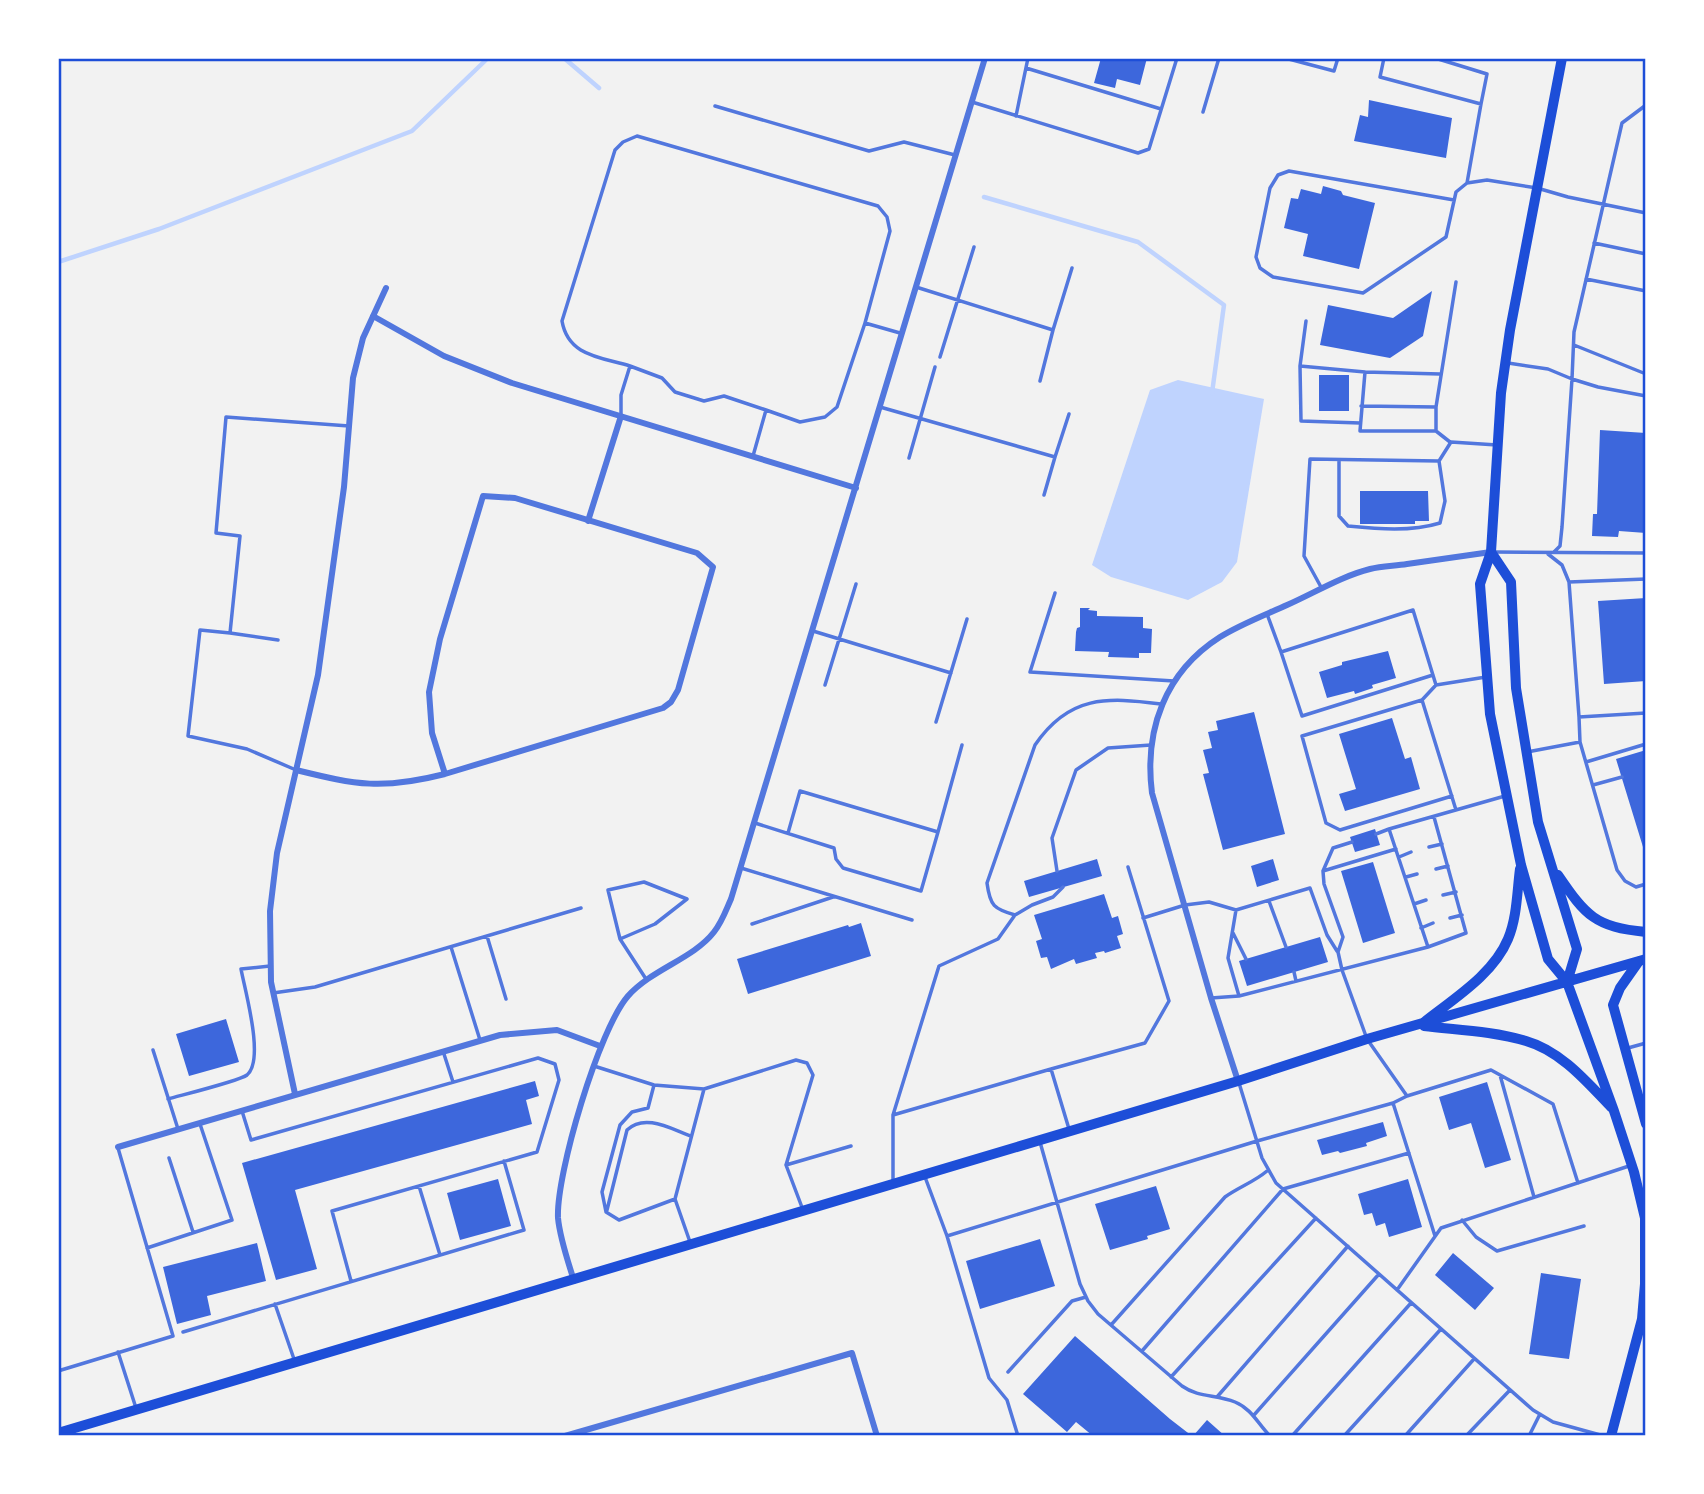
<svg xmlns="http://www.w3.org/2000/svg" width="1704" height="1494" font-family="'Fira Sans Condensed',sans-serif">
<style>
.water{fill:#bfd3fe}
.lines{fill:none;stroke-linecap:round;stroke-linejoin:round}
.stream{stroke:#bfd3fe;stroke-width:4.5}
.building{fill:#3d67dc}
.service{stroke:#5277de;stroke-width:3.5}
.minor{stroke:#5277de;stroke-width:6}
.secondary{stroke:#1d4ed8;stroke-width:10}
.neatline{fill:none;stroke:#1d4ed8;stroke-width:2.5}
</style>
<rect width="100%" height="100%" fill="#f2f2f2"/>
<!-- water -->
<path class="water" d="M1178,380L1264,399L1237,562L1222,582L1188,600L1111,577L1092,565L1150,390Z"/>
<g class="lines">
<!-- stream -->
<path class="stream" d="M564,58L599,88
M984,197L1138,242L1224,305L1212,393
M58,262L159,229L412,131L488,58"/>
</g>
<!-- building -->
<path class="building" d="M1101,58H1147L1140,85L1117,79L1115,88L1094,83Z
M1369,100L1452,118L1446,158L1354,141L1360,115L1368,117Z
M1323,186L1341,191L1343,195L1375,203L1359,269L1303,256L1308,234L1284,228L1291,198L1298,199L1301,189L1321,194Z
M1432,291L1423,336L1390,358L1320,345L1328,305L1393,318Z
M1319,375H1349V411H1319Z
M1600,430L1646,433V533L1619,531L1618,537L1592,536L1593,514H1597Z
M1360,491H1428L1429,521H1415V524H1360Z
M1646,598V681L1604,684L1598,601Z
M1080,608H1090L1088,610L1097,611V616L1143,617V628L1152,629L1151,653H1139V658L1108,657L1109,652L1075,651L1076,632L1077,628L1080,627Z
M1388,651L1396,678L1372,685L1373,688L1355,694L1354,691L1327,698L1319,672L1342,665V662Z
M1254,712L1285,834L1223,850L1203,774L1209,773L1203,750L1212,748L1208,732L1218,730L1216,721Z
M1392,718L1405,759L1411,757L1420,789L1345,811L1339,794L1356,789L1339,734Z
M1646,750V846L1643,847L1616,759Z
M1375,829L1380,845L1355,852L1350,837Z
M1097,859L1102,876L1029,897L1024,881Z
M1273,859L1279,880L1257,887L1251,866Z
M1373,862L1395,933L1363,943L1341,871Z
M1104,894L1112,918L1118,916L1123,934L1117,936L1121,948L1105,953L1104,951L1095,953L1097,958L1076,964L1074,959L1051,969L1047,957L1041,958L1036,941L1042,939L1034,915Z
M861,923L871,956L748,994L737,959L848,925L849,927Z
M1320,937L1328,962L1247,986L1239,961Z
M226,1019L239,1062L189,1076L176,1034Z
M535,1081L539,1096L526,1100L532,1124L295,1190L317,1269L276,1280L242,1163Z
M1487,1082L1511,1160L1485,1168L1471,1123L1449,1130L1439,1097Z
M1383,1122L1387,1136L1366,1143L1367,1146L1340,1153L1338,1151L1322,1155L1317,1140Z
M498,1179L511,1226L460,1240L447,1193Z
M1408,1179L1422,1227L1389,1237L1385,1223L1376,1226L1372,1213L1364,1215L1358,1194Z
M1156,1186L1170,1229L1147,1236L1148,1239L1110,1250L1095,1204Z
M1040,1239L1055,1286L980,1309L966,1261Z
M257,1243L266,1281L207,1296L211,1315L177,1324L163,1267Z
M1453,1253L1494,1288L1475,1310L1435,1275Z
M1541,1273L1581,1279L1569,1359L1529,1354Z
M1075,1336L1170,1419L1192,1436H1093L1076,1422L1067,1432L1023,1394Z
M1207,1420L1225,1436H1193Z"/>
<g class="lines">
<!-- service -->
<path class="service" d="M1285,58L1334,71L1338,58
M1384,58L1380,77L1481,104L1467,183
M1435,58L1487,74L1481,104
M1026,68L1161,109
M972,102L1138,153L1149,149L1177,58
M1646,105L1622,123L1574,332L1572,379L1598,387L1646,396
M715,106L869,151L904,142L955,155
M1203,112L1219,58
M1016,116L1028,58
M1454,200L1289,171L1278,175L1270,188L1256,257L1260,268L1273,277L1363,293L1446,237L1456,192L1467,183L1487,180L1537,188L1568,197L1646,213
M1594,243L1646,254
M1586,279L1646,291
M916,287L1053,330L1040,381
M1053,330L1072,268
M1574,345L1646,374
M940,357L974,247
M1508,363L1548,369L1572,379L1562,527L1560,546L1554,552
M630,366C600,357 568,356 562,321L615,150L623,142L637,136L878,206L887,217L890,231L865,323
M1300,366L1306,321
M1365,372L1440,374
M1361,406L1436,407
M880,407L1055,457L1044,495
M621,416V395L630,366L662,378L675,392L704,401L724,396L766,410
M1360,423L1301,421L1300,366L1365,372L1360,431H1436
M1450,442L1436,431V407L1456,282
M753,456L766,410L800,422L825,417L837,407L865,323L900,333
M1055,457L1069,414
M909,458L935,367
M1339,460V516L1348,526C1378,529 1411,532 1440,523L1445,501L1439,461
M1494,552L1646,553
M1548,554L1562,565L1569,582
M1321,587L1304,556L1310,459L1439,461L1451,442L1497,445
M1055,593L1030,672L1174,681
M1267,614L1281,652L1413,610L1436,685
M813,631L951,673
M230,633L278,640
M1281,652L1302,716L1433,675
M825,685L856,584
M1422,700L1302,736L1326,823L1340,830L1452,796
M1646,713L1579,717L1580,742L1617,870L1625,881L1636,887L1646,884
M1579,717L1569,582L1646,579
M936,722L967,619
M1527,752L1580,742
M1586,762L1646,744
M296,770L247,749L188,736L200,630L230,633L240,536L216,533L226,417L349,426
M1593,785L1622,777
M1456,810L1422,700L1436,685L1486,677
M755,823L834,848L836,859L843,868L921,891L938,832L800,791L788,833
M938,832L962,745
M1376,834L1389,829
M1352,842L1333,848L1323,871L1324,884L1343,937L1338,952L1342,970L1367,1039L1407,1096L1393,1103
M1429,847L1442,844
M1399,857L1411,852
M741,868L912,920
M1436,869L1448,866
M1057,871L1052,838L1076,770L1108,748L1151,745
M1323,871L1396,849
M1406,877L1417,874
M1443,895L1456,892
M1269,901L1286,947
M1414,904L1426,900
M1236,910L1228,958L1239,996
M1015,915C994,909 990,906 987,883L1035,745C1069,695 1107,697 1161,704
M1143,918L1185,905L1209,902L1236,910L1310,888L1327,935L1337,951
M1450,918L1462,915
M752,924L833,897
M1421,928L1433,923
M1233,933L1246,959
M487,936L506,999
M620,939L655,924L687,899L644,882L608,890L620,939L646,979
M451,947L480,1040
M1428,947L1466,933L1434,817
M1294,972L1296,981
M273,993L315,987L581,908
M1211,998L1239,996L1428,947L1389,829L1505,796
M1628,1048L1646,1043
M153,1050L178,1129
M443,1051L453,1082
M594,1066L654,1085L704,1089L796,1060L807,1063L813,1075L786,1165L803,1210
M1500,1075L1534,1197
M1239,1083L1262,1158L1276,1183L1533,1410L1553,1422L1604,1436
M654,1085L648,1108L632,1112L620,1125L602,1192L606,1212L619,1220L675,1199
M1407,1096L1491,1070L1553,1104L1578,1183
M168,1099C182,1095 239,1081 247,1075C265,1060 245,991 241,969L270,966
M242,1111L251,1140L538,1058L555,1064L559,1080L537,1152L332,1211L351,1281
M893,1115L1051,1069
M1069,1129L1051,1069L1145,1043L1169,1001L1128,867
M1040,1142L1080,1284L1088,1301L1098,1314L1182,1386C1199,1398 1216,1394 1235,1402C1252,1409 1258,1424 1270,1436
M169,1158L193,1232
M786,1165L851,1146
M925,1177L947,1236L989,1378L1007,1400L1018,1436
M893,1182V1115L939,966L998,939L1015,915L1032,905L1053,897L1063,887
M419,1186L440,1255
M607,1210L627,1130C645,1113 671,1129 691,1136
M1462,1220L1476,1237L1497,1251L1584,1226
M947,1236L1257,1141L1393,1103L1435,1236
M690,1242L675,1199L704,1089
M147,1248L232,1220L200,1124
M1397,1290L1441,1228L1629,1166
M275,1304L295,1362
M1111,1325L1225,1197C1239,1187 1254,1182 1267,1171
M183,1332L524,1230L504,1161
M1142,1351L1283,1189L1409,1153
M118,1352L136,1408
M58,1371L173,1336L118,1148
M1008,1372L1072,1301L1086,1297
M1171,1377L1316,1218
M1217,1397L1348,1246
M1254,1415L1379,1274
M1292,1436L1411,1303
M1344,1436L1441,1329
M1405,1436L1474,1359
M1466,1436L1510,1390
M1529,1436L1540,1414"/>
<!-- minor -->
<path class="minor" d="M373,316L444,356L512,383L856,488
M588,521L621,416
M296,770C357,785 382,790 445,774L663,708L671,702L678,690L713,567L697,553L515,498L483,496L440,639L429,692L432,733L445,774
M1238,1081L1211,998L1152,793C1144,730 1165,672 1220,637C1241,624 1265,615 1287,605C1314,593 1342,576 1370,569C1382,566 1395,566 1407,564C1435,560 1463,556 1491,552
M295,1094L271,982L270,911L277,853L318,675L344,487L353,378L363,338L386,288
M118,1147L500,1035L557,1030L600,1046
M574,1281C568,1261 560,1239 558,1218C556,1174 599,1029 628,996C652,969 693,959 714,932C722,922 726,910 731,899L985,58
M565,1436L852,1353L877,1436"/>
<!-- secondary -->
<path class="secondary" d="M1562,58L1510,330L1501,393L1491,552L1480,584L1490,714L1521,865L1548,959L1567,982L1614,1111L1634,1172L1645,1218V1284L1642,1319L1611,1436
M1491,552L1511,582L1516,688L1538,822L1577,949L1567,982
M1558,875C1586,916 1595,927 1646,932
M1639,961L1620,988L1613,1005L1646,1124
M1423,1023C1453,999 1493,975 1508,939C1517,918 1517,892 1520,869
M1424,1026C1457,1030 1493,1031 1526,1041C1561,1051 1587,1082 1611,1107
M58,1433L1238,1081L1367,1039L1646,959"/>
</g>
<!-- border -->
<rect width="1704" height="1494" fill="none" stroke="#ffffff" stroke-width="119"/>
<rect x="60" y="60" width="1584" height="1374" class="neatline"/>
</svg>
